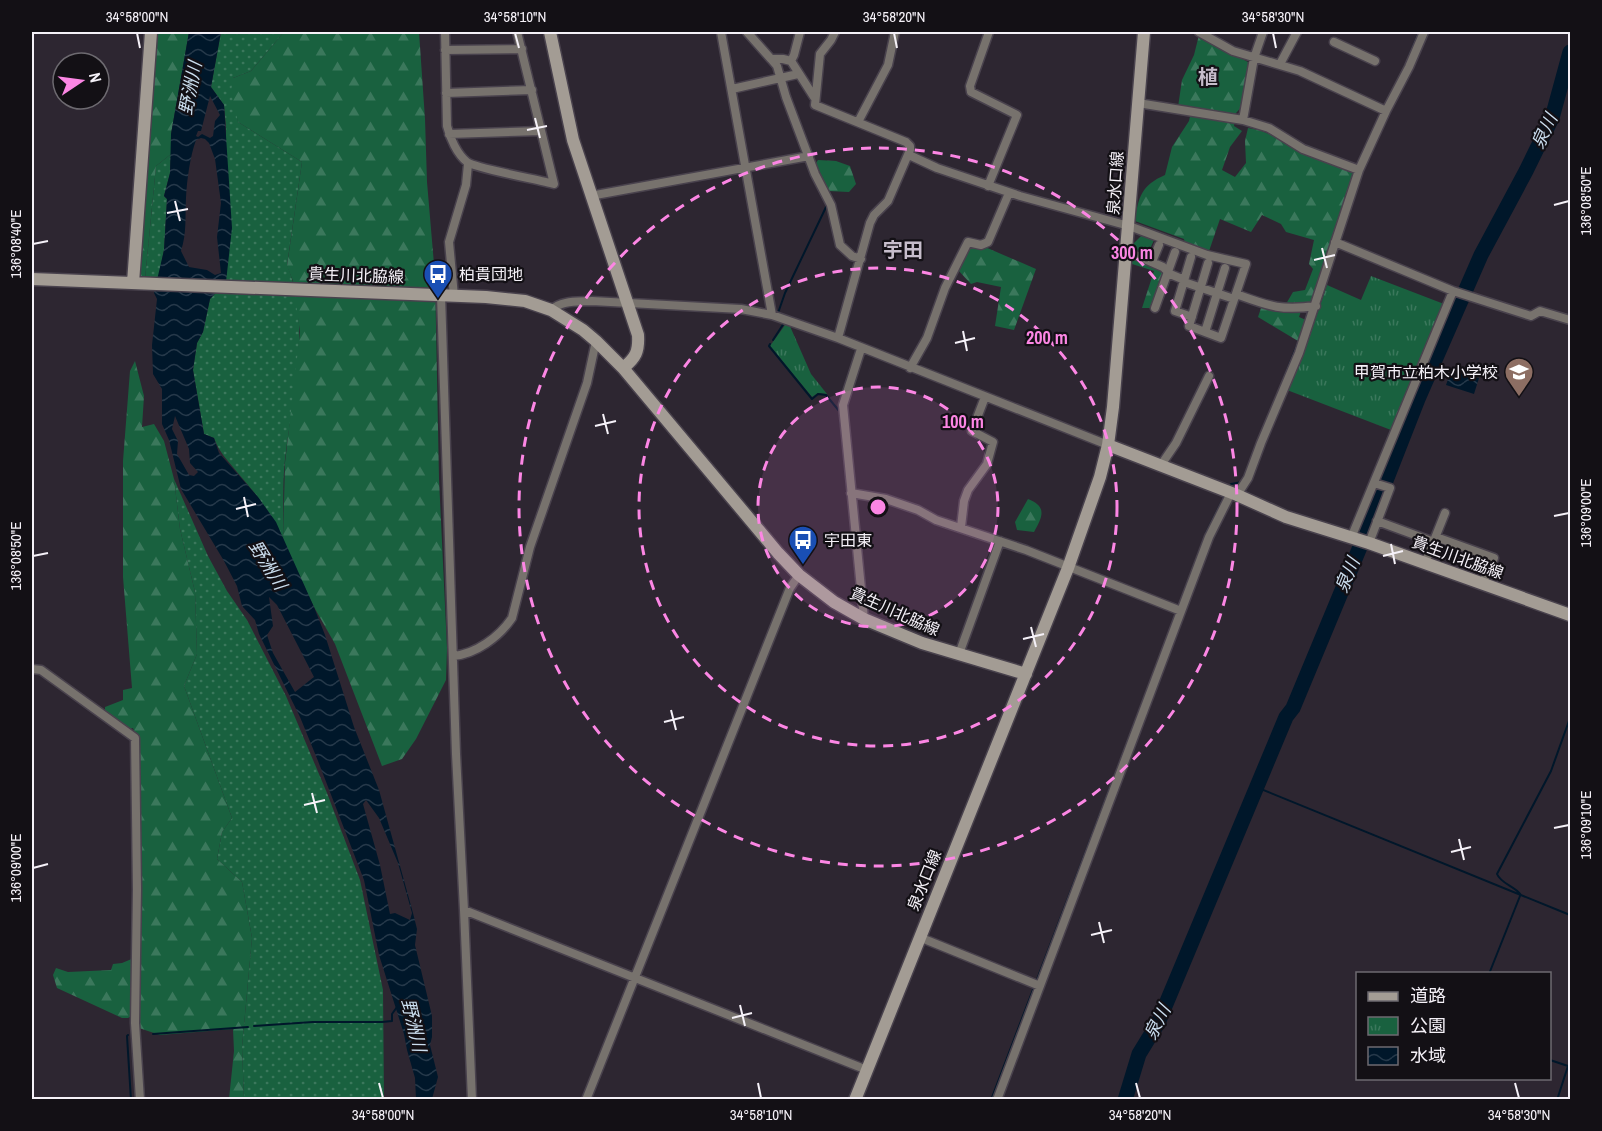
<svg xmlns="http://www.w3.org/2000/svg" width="1602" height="1131" font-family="'Archivo Narrow','Noto Sans JP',sans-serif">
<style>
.grass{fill:url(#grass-dots)}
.forest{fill:url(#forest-firs)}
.park{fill:url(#park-tufts)}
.water{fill:url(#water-waves);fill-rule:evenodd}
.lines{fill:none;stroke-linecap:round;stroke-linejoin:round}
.stream{stroke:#00172a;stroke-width:2}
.river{stroke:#00172a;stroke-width:15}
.street-casing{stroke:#49424d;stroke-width:11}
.secondary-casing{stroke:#49424d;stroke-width:15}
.street{stroke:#77726d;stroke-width:8}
.secondary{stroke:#a39c94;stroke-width:12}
.ticks{fill:none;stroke:#f5f1f8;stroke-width:2}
.ring{fill:none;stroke:#fc86e4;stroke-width:3;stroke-dasharray:10 8}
.labels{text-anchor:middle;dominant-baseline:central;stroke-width:4.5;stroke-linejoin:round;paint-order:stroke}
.street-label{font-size:16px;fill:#f5f1f8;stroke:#131015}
.poi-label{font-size:16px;fill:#f5f1f8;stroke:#131015;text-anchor:start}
.water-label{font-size:18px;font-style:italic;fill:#cbdeef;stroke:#131015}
.quarter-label{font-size:20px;font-weight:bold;fill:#c6bdcb;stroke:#131015}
.centre{fill:#fc86e4;stroke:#131015;stroke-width:3}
.ring-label{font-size:18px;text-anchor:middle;font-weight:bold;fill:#fc86e4;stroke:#131015;stroke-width:4.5;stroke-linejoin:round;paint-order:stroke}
.neatline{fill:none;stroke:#f5f1f8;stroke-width:2}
.ticks-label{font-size:15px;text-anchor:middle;fill:#f5f1f8}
</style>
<defs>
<pattern id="grass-dots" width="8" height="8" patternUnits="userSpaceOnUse" patternTransform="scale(1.5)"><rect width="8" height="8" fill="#19613f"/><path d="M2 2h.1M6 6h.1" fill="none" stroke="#3b785c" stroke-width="1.8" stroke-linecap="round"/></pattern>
<pattern id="forest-firs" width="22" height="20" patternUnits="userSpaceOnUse" patternTransform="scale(1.5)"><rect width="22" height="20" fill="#19613f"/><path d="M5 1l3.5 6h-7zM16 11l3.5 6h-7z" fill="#3b785c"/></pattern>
<pattern id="park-tufts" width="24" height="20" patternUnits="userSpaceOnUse" patternTransform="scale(1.5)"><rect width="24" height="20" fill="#19613f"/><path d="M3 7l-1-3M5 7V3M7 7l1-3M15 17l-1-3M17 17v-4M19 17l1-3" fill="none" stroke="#3b785c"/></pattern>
<pattern id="water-waves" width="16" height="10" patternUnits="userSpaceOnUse" patternTransform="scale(1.5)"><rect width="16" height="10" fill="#00172a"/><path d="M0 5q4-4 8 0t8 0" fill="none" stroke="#26394a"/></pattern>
</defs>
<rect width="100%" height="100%" fill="#2d2631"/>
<!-- grass -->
<path class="grass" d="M221,32H284L251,71L233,78L238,122L302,162L287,265C312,324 292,398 285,459C282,486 284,515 283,542C273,514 256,494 237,472C227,459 220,454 214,438L204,434L193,370L197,343L203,332L210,299L226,282V126L224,105L211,87Z
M171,154L170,173L164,196L167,199L164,250L158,280L145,279L156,166Z
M174,479L208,556L227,591L247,620L286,696L327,793L360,880L383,990L384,1099H244L242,1047L252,938L242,882L217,859L222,832L232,818L184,686L197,654L195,592L180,529Z"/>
<!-- forest -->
<path class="forest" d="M156,32H189L171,134V154L156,166L145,279L141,276L138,270Z
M284,32H419L425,119L427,182L435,276L439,479L447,648L446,680L416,739L402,759L382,766L335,644L314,607L283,542L285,463L300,332L293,281L287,266L302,162L238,122L231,92L233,78L251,71Z
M1199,35L1255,66L1246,102L1236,113L1234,126L1242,131L1230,147L1222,170L1235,177L1246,163L1245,141L1248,128L1259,130L1304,148L1307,145L1357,165L1314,302L1303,305L1299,317L1306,320L1298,341L1258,317L1262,305L1286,304L1293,292L1305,290L1313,269L1309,264L1314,240L1286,232L1281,224L1262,215L1251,232L1220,219L1207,257L1187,253L1184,239L1135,221C1138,197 1142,185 1165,175L1172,147L1189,121L1192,107H1178L1182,80L1194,55Z
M818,160L836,161L850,166L856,184L849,192L828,191L816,163Z
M1143,234L1155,238L1148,253L1165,265L1161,282L1151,308H1142L1154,271L1129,263L1132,245Z
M971,245L985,247L1036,269L1014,330L995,326L1001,287L977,282L971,284L958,270Z
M135,361L144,396L142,427L154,424L164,441L174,479L180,529L195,592L197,654L184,686L232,818L222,832L217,859L242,882L252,938L242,1047L244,1099H229L234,1051L233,1029L160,1035L139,1028L133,1015L128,1018H122L57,988L53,975L56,968L68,972L111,970L113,964L122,963L134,958L136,737L133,728L128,730L105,711V707L123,700V690L132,688L123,577V461L130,371Z
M1028,499C1048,507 1042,517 1034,532L1017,530L1015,522Z"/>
<!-- park -->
<path class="park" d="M1371,276L1444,304L1391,430L1287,390L1309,338L1327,285L1361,300Z
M789,324L811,374L827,394L818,393L812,397L770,346L785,325Z"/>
<!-- water -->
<path class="water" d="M189,32H221L211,87L224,105L232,228L226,282L210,299L203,332L197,343L193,370L204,434L214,438L219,453L258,497L276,522L314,607L325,635L354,727L379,790L413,913L417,929L415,945L432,1016V1037L430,1045L438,1077L432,1099H416L415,1078L407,1050L404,1034L379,955L364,880L318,761L300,717L259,634L255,620L242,606L237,586L224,561L181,489L169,440L162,424V389L153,374L152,345L157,299L154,293L164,250L167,199L164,196L170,173L171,134ZM210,96L220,115L215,121L213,136L210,138L202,134L198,137L196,136L198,131H201ZM201,138L205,139L209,143L215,159L221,203L217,237L221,273L215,275L207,270L189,267L181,251C187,233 185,216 186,198C187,179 190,157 196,140ZM175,416L189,449L190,463L198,472L194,476L189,475L177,454L178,441L172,429ZM269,597L277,605L314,677L295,692L273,653L267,635L273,626ZM366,800L379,818L398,863L412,913L410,920L395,913L390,914L380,865L363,804Z
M1451,370L1479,378L1474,394L1446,385Z"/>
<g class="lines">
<!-- stream -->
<path class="stream" d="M1409,56L1419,32
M1338,221L1347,195
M778,313L785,293L827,205
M773,340L784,323
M770,344L769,346L812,399L818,394L826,395L840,412
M1283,380L1299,340
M840,420L843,438
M1230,488L1231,484L1242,482
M1206,533L1225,495
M1184,592L1204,539
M1256,787L1570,915
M1521,895C1515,886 1501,884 1497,874L1551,771L1570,718
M1489,974L1520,896
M1036,982L1145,696
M254,1026L313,1022H382L392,1021V1014L397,1007
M153,1034L248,1027
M128,1035L127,1036L131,1100
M1550,1060L1568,1066L1557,1100
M991,1100L1034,987"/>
<!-- river -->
<path class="river" d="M1125,1100L1139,1054L1158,1023L1286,717L1293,708L1360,547L1418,399L1481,255L1526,171L1552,118L1570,52"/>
<!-- street casing -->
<g class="street-casing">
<path id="street" d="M445,32L447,126C450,138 457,154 467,162C474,168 540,180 554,184L517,32
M721,32L772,315
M747,32L771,59H783L791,61L814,97
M835,32L831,40L820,54L815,105L906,142L910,146V150L888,201L874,215L870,223L838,338
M1199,32L1233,51L1300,71L1386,111
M1334,42L1375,61
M445,50L522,49
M771,59L777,66L786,97L815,174L831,205L840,245L852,256L861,259
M791,61L794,55L800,32
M1280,64L1297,32
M732,89L798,74
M446,93L532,90
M1138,103L1243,120L1269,128L1303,149L1359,170
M1243,120L1254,58L1263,32
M858,122L888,65L895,32
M449,134L541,131
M909,155L937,168L1020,196L1129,226L1207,255L1246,264L1221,338L1189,326L1208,263
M988,186L1017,115L971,92L970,86L989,32
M590,196L809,156
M1335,242L1453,291L1531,316L1540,311L1570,320
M1126,251L1163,267L1170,274L1182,279L1187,283L1234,299
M1191,257L1175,311L1192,317
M1152,262L1159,245
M1236,294C1269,306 1280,311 1316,306
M441,295L456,754L464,910L867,1070
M454,296L449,242L466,185L468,164
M1155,308L1175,252
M551,310C562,300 577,302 592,301L741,309L772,315L838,338L1108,445
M1205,332L1225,268
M861,349L843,405L864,619
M910,368L927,338L945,288L968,242L981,245L988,242L1009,193
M1161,465L1176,443L1209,376
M851,493L886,499L918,510L936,520L1026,550L1181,611
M1237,495L1248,478L1261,443L1299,353L1359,170L1386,111L1409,67L1424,32
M1377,521L1434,542
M961,527L964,501L968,490L987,464L993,442L972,431L985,397
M1436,537L1494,558L1482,584
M1351,538L1453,291
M1369,543L1390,488L1374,483
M1425,563L1445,513
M959,654L1000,541
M453,656C476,654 499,637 512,618L530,547L587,383L596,341
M32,669L41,670L135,738L137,889L135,1023L140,1100
M464,910L472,1100
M919,937L1040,986
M586,1100L790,588L799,575
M997,1100L1209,537L1231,493"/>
</g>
<!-- secondary casing -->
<g class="secondary-casing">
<path id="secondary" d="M550,32L573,140L638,335C639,351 636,358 623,368
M32,279L486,297L525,301L551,310L583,330L596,341L623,368L778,553L799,575L834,602L864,619L922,643L1026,674
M133,283L151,32
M1108,445L1237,495L1286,517L1369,543L1570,615
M855,1100L1068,568L1100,477L1108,445L1113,407L1144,32"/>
</g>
<!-- street -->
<use href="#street" class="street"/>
<!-- secondary -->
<use href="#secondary" class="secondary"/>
</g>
<!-- ticks -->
<path class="ticks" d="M137,33L140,48M515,33L519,48M894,33L897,48M1273,33L1276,48M535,118L540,138M527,130L547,126M175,201L180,221M1554,205L1569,201M167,213L188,209M33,244L48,241M1322,248L1327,268M1314,260L1335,255M963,331L967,351M955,343L975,338M603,414L608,434M595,426L616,421M244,497L248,517M236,509L256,504M1554,516L1569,513M1391,544L1395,564M33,556L48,553M1383,556L1403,551M1031,627L1036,647M1023,639L1044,634M671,710L676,730M664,722L684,717M312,793L317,813M304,805L325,800M1554,828L1569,825M1459,839L1464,860M1451,852L1471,847M33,868L48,864M1099,922L1104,943M1091,935L1112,930M740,1005L745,1026M732,1018L752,1013M379,1083L383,1098M758,1083L761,1098M1136,1083L1140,1098M1515,1083L1519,1098"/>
<!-- distance rings -->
<circle cx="878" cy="507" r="120" fill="#fc86e4" fill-opacity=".12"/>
<g class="ring">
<circle cx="878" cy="507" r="120"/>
<circle cx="878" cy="507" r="239"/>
<circle cx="878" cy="507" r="359"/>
</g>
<!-- icons -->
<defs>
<g id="bus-pin" transform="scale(1.5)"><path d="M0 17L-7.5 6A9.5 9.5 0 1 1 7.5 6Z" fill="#1a4fb4" stroke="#131015"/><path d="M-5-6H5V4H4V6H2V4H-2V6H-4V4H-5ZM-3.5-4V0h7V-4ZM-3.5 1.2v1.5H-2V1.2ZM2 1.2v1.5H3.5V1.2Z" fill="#fff"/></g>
<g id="school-pin" transform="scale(1.5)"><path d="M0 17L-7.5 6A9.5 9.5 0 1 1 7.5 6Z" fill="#8d6e63" stroke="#131015"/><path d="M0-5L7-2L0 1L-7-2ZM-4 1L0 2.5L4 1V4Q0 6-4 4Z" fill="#fff"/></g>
</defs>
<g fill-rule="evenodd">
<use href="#bus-pin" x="438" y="274"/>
<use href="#school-pin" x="1519" y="372"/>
<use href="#bus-pin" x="803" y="540"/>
</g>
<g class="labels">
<!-- street labels -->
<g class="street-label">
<text transform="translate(1115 183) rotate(-86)">泉水口線</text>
<text transform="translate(356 275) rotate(2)">貴生川北脇線</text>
<text transform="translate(1458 557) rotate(20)">貴生川北脇線</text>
<text transform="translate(895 611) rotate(24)">貴生川北脇線</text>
<text transform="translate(924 880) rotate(-68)">泉水口線</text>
</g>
<!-- poi labels -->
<g class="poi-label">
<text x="459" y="274">柏貴団地</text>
<text x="1498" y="372" text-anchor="end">甲賀市立柏木小学校</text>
<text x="824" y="540">宇田東</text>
</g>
<!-- water labels -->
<g class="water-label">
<text transform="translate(190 88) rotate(-79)">野洲川</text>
<text transform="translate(1544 131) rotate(-65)">泉川</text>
<text transform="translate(268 565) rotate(58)">野洲川</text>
<text transform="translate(1347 575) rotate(-68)">泉川</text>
<text transform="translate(1157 1022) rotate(-63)">泉川</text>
<text transform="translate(414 1025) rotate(77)">野洲川</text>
</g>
<!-- quarter labels -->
<g class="quarter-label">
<text x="1208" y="76">植</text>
<text x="903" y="249">宇田</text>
</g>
</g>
<circle cx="878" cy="507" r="9" class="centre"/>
<g class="ring-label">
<text x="1132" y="259">300 m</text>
<text x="1047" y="344">200 m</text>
<text x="963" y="428">100 m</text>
</g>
<!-- border -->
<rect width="1602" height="1131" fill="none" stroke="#131015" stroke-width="66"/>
<!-- legend -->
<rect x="1356" y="972" width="195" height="108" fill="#131015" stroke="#6d6a70" stroke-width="1.5"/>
<rect x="1368" y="992" width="30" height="9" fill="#a39c94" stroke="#6d6a70" stroke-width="1.5"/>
<text x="1410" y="1002" font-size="18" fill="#f5f1f8">道路</text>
<rect x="1368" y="1017" width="30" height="18" fill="url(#park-tufts)" stroke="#6d6a70" stroke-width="1.5"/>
<text x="1410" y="1032" font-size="18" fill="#f5f1f8">公園</text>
<rect x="1368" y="1047" width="30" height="18" fill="url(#water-waves)" stroke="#6d6a70" stroke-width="1.5"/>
<text x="1410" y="1062" font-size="18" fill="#f5f1f8">水域</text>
<!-- north arrow -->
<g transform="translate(81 81) rotate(77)"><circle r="28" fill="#131015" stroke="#6d6a70" stroke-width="1.5"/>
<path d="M0-4.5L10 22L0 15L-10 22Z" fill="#fc86e4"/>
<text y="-9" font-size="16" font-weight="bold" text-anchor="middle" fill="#f5f1f8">N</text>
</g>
<rect x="33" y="33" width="1536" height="1065" class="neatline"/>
<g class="ticks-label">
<text x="137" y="22">34°58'00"N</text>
<text x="515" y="22">34°58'10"N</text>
<text x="894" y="22">34°58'20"N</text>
<text x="1273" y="22">34°58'30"N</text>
<text transform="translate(1586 201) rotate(-90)" y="5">136°08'50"E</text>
<text transform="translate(16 244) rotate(-90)" y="5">136°08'40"E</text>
<text transform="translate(1586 513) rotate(-90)" y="5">136°09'00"E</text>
<text transform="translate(16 556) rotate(-90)" y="5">136°08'50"E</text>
<text transform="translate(1586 825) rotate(-90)" y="5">136°09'10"E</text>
<text transform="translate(16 868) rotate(-90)" y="5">136°09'00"E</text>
<text x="383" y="1120">34°58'00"N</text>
<text x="761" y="1120">34°58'10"N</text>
<text x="1140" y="1120">34°58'20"N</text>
<text x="1519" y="1120">34°58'30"N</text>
</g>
</svg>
